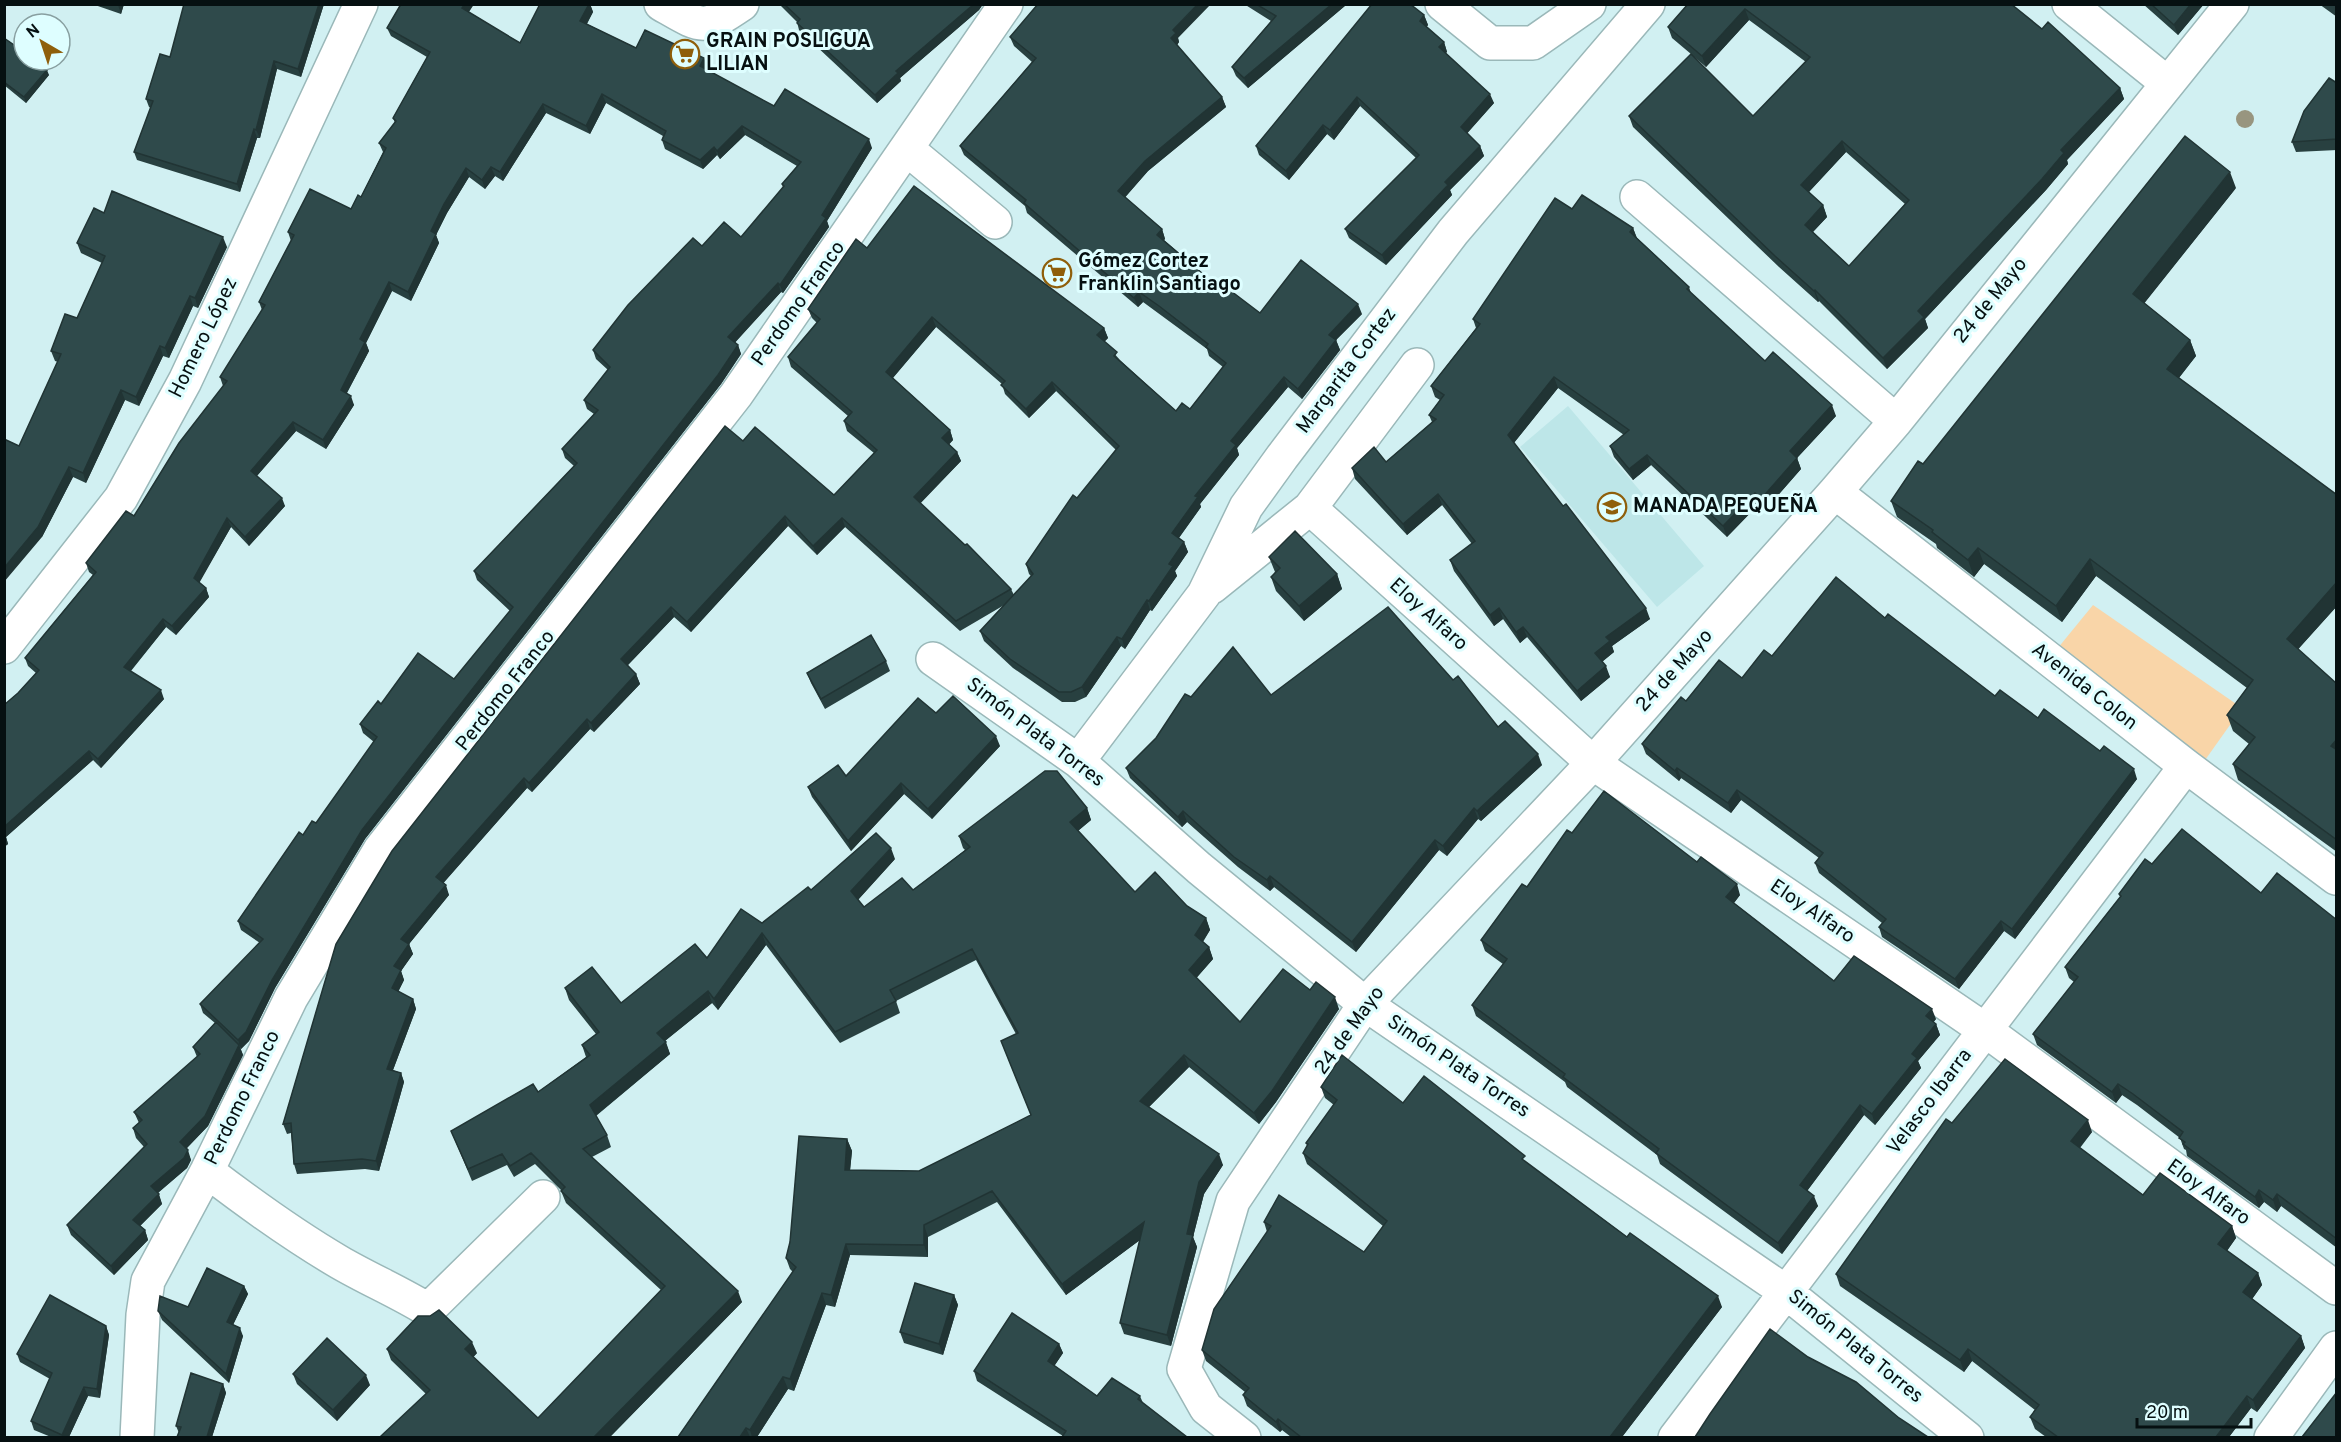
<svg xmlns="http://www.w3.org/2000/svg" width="2341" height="1442" font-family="Overpass,sans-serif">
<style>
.built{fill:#bde6e8}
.garden{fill:#f9d5a8}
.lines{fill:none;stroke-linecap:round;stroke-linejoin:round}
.minor-casing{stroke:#9ab8b9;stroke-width:36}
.minor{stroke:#fff;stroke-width:33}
.tree{fill:#98957f}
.wall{fill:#284040;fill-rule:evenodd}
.shaded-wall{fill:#213434}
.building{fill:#2f4a4b;stroke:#213434;stroke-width:1.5;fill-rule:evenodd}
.labels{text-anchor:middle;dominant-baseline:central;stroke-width:6;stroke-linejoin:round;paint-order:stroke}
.poi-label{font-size:20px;font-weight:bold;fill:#061011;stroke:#defeff;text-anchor:start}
.street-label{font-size:20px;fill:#061011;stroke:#defeff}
</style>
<rect width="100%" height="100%" fill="#d1f0f2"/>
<!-- built -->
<path class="built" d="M1568,406L1704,566L1657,607L1520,447Z"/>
<!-- garden -->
<path class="garden" d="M2093,605L2242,708L2198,770L2053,654Z"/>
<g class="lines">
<!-- minor casing -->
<g class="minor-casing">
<path id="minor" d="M661,4C703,28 702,31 742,4
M1442,4L1490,43H1533L1589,4
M2069,4L2167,83
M907,149L995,222
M1637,197L1896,421
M1835,492L2186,766L2336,878
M1310,508L1593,763L1985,1030L2336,1288
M1212,587L1310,508L1417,365
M4,647L121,498L185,381L361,4
M933,659L1078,761L1199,868L1365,1004L1786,1292L1967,1438
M1078,761L1204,594L1246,507L1282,457L1453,232L1648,4
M207,1171C250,1204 293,1235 339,1262C368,1279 399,1292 428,1310L543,1197
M137,1438L143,1315L148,1281L207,1171L291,998L380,850L736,395L1006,4
M1244,1438L1206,1408L1184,1369L1233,1201L1365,1004L1593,763L1835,492L1896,421L2232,4
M1675,1438L2186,766
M2271,1438L2336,1348"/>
</g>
<!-- minor -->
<use href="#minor" class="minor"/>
</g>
<!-- trees -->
<circle class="tree" cx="2245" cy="119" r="9"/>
<!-- wall -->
<path class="wall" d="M92,4H124L121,14Z
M324,4L301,77L277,69L260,138H257L240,192L137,160L134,152L151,108L149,107L146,99L170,57Z
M401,4H474L469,12L520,43L540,4H590L593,12L587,24L636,48L704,58L708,67L706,70L774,106L872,148L827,221L829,227L783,293L781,292L735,342L738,345L741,354L721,384L365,839L275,988L249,1041L241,1049L240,1047L243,1055L208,1126L186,1149L191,1160L187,1168L158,1193L162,1204L140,1226L145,1230L148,1240L114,1275L71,1235L67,1225L144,1147L136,1138L133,1128L139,1123L134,1112L197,1057L193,1047L215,1023L203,1013L200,1004L260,943L241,930L238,921L303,835L316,823L374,742L363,733L360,724L381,704L454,679L510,611L477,580L474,571L574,466L565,458L562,449L594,414L587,409L584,400L608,370L596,359L593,350L702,246L741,237L783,188L782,184L797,166L745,135L720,159L717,155L703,169L665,149L662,140L663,136L606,103L590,134L546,113L503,181L495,176L485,189L469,177L447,213L436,235L439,243L411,301L392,291L366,343L369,351L347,393L354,405L326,449L296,431L257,476L285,506L249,546L231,527L199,582L206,588L209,597L176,635L166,627L131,671L164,699L101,768L93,760L6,837L8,844L4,847V705L18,693L36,673L28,666L25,658L93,575L89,572L86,563L134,516L223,386L220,377L262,310L259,302L291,241L288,232L351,209L361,197L383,152L379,143L395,123L393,118L427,57L391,36L387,28Z
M779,4H983L979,10L900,78L901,81L877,103L799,30L797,22Z
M1244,4H1346V5L1248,88L1236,76L1232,67L1271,21Z
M1688,4L2042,29L2120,88L2124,99L2067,160L2068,164L2046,190L1925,319L1928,328L1887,369L1819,301L1818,302L1779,267L1633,127L1629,116L1691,54L1672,38L1668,27ZM1749,20L1806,62L1753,116L1693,56L1706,67ZM1846,152L1905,204L1849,266L1813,232L1827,217L1823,205L1809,192Z
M2143,4H2204L2178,35Z
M2319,4H2337V17Z
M1424,15L1428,25L1426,27L1444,42L1447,52L1445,53L1494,103L1467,133L1480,146L1484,156L1450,190L1452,195L1386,265L1349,238L1345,229L1416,158L1360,106L1334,140L1327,134L1289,180L1259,155L1256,146Z
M1010,37L1178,38L1179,42L1177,45L1222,97L1226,107L1148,171L1125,197L1162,229L1165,239L1164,240L1216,285L1260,313L1362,314L1336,340L1340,350L1302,399L1288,387L1237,448L1239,455L1200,504L1201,507L1179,538L1184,542L1188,552L1175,571L1177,576L1152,611L1150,610L1125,649L1121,646L1086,697L1075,702H1062L1013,668L984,641L980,631L1006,604L960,631L845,527L817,555L788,526L691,632L674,617L628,665L636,674L640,684L594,732L590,729L532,792L527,788L443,883L449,895L409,944L413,954L401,971L404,980L398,992L413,999L416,1009L393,1070L401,1073L404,1082L379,1171L365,1169L297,1174L294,1164L291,1133L287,1134L283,1124L336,944L743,441L834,495L874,453L847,431L844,421L848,416L791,367L788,357L817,323L812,318L808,309L867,248L1104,328L1108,338L1104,342L1120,360L1176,411L1190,409L1223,367L1209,356L1207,349L1143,302L1138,307L1027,213L1025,206L964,155L960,146L1032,62L1014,46ZM936,327L1002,384L1005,394L1029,418L1056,391L1116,450L1026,564L1029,574L1031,576L1014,595L1011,589L920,503L961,461L957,452L949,444L953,440L950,430L893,378Z
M4,38L49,75L26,103L4,85Z
M2337,83V150L2296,152L2292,142Z
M2236,188L2144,303L2190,340L2196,356L2179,378L2337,495V606L2298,649L2336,683L2337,682V852L2238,780L2233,764L2249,744L2233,731L2227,715L2247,688L2096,576L2062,622L1984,564L1974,577L1937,548L1936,544L1897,517L1891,501L1923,464Z
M1572,209L1633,228L1637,238L1689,287L1691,293L1765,361L1836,416L1797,458L1801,469L1765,510L1759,504L1727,537L1651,465L1633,480L1614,457L1610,446L1624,435L1558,388L1514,443L1650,619L1612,646L1614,652L1602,662L1610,677L1581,701L1527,637L1520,643L1503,619L1494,626L1454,571L1450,560L1472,544L1442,505L1407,535L1355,479L1352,468L1386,462L1432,422L1429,415L1440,400L1435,397L1431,386L1476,328L1473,319Z
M104,213L227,247L198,308L193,306L169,358L163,356L139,406L125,400L86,483L73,477L42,537L19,446L58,362L55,361L51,351L77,318L102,263L81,253L77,243Z
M1269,557L1337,574L1342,589L1304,621L1276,591L1271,577L1275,572Z
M1885,618L1995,696L2038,718L2137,779L2015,939L2004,931L1959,989L1882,937L1879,927L1882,923L1819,873L1815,863L1819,858L1741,800L1731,813L1681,778L1679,781L1646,754L1642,744L1686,701L1742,678L1772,656Z
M886,661L890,671L825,709L811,683L807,673Z
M1453,680L1498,727L1542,765L1481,821L1478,819L1447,856L1439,850L1356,952L1274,887L1270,891L1238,867L1187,822L1182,827L1130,778L1126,768L1156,738L1191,697L1271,695Z
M936,713L1000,746L932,819L904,794L851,851L812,797L808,787L846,776Z
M1087,808L1091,820L1078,831L1135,892L1187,906L1206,918L1210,930L1203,942L1209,947L1213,959L1196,978L1240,1022L1310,990L1339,1009L1276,1102L1259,1124L1189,1067L1149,1107L1223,1165L1204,1194L1193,1237L1197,1247L1171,1346L1124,1334L1120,1323L1140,1240L1066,1295L997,1202L928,1237V1257L850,1255L835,1307L826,1305L794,1391L788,1389L757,1437H678L793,1272L790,1269L786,1258L847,1139L852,1151L850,1170L919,1171L1031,1115L1001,1041L1016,1034L976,960L896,1001L900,1013L840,1043L766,945L718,1010L712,1003L665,1041L670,1054L596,1116L607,1135L611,1147L592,1157L742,1302L610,1437L426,1394L391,1360L387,1349L477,1353L473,1357L538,1418L661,1290L566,1203L561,1191H562L535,1164L514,1177L507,1165L472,1181L451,1131L538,1092L586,1057L582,1045L596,1034L569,1000L565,988L621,1003L707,958L762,923L811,890L895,859L858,900L864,907L913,890L965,850L963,848L959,836Z
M1572,833L1740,895L1734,903L1834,981L1936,1019L1933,1022L1936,1024L1940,1035L1918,1061L1921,1068L1875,1125L1864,1115L1807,1191L1818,1206L1782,1254L1660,1164L1657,1155L1567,1087L1565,1082L1476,1016L1472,1005L1503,964L1485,951L1481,940L1527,887Z
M2152,864L2261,893L2337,920V1248L2281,1206L2277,1212L2264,1202L2259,1208L2187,1156L2186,1150L2184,1149L2180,1138L2137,1105L2122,1095L2116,1103L2037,1045L2033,1034L2074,982L2069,978L2065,967L2120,897L2119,894Z
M1321,1087L1403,1103L1527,1163L1722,1307L1622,1437H1291L1282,1430L1280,1432L1247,1406L1243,1395L1245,1392L1206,1361L1202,1350L1267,1232L1264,1222L1364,1252L1383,1226L1307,1164L1303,1153L1307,1146L1306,1143L1334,1105L1325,1098Z
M1952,1123L2092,1132L2080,1148L2143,1195L2232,1226L2236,1238L2227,1251L2258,1273L2262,1285L2252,1299L2301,1336L2305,1348L2257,1412L2251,1408L2229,1437H2046L2035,1429L2030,1417L2035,1410L1972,1361L1964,1372L1840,1286L1836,1274Z
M244,1286L248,1294L233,1325L243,1336L229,1383L162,1320L158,1311L188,1307Z
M954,1295L958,1305L943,1355L904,1343L900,1332Z
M106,1326L109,1335L100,1398L88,1396L69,1437H51L34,1430L31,1421L50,1379L20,1362L17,1354Z
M1059,1344L1063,1353L1054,1366L1097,1396H1140L1143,1403L1063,1436L977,1381L974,1371Z
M293,1374L370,1385L337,1421L297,1384Z
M223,1384L226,1393L212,1437H177L179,1433L176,1426Z"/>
<!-- shaded-wall -->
<path class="shaded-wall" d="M118,4H124L121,14L118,5Z
M319,4H324L301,77L298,69Z
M465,4H474L465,17L462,8Z
M589,4H590L593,12L583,30L580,21Z
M974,4H983L979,10L900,78L901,81L877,103L875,95L896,71Z
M1198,4H1211L1178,38L1179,42L1175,48L1171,38L1173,30Z
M1332,4L1346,5L1248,88L1244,78Z
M2191,4H2204L2178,35L2174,25Z
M1745,9L1749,20L1706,67L1702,56Z
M1424,15L1428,25L1424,31L1420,21Z
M1444,42L1447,52L1442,57L1439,47Z
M704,58L708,67L703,75L700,66Z
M274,61L277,69L260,138L256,130Z
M47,70L49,75L26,103L24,97Z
M2120,88L2124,99L2067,160L2068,164L2046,190L1925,319L1928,328L1887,369L1883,358L1918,311L2061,150Z
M602,94L606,103L590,134L586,126Z
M1490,94L1494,103L1464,137L1461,127Z
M1222,97L1226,107L1148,171L1122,201L1118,191L1145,161Z
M1357,97L1360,106L1334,140L1330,130Z
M543,104L546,113L503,181L500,172Z
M1323,125L1327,134L1289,180L1286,171Z
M742,126L745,135L720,159L717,151Z
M254,129L257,138L240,192L237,184Z
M869,139L872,148L827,221L829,227L783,293L780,285Z
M1842,141L1846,152L1805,196L1801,185Z
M1480,146L1484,156L1450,190L1452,195L1386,265L1382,255L1445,182Z
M714,147L717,155L703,169L700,160Z
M491,167L495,176L485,189L482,180Z
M466,168L469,177L447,213L436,235L439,243L411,301L408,292L431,231L444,204Z
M2230,172L2236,188L2139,310L2133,294Z
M1823,205L1827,217L1809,236L1805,225Z
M1633,228L1637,239L1630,232Z
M1162,229L1165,239L1160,244L1157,235Z
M223,237L227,247L198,308L195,298Z
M389,282L392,291L366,343L369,351L344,398L341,390L360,339Z
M778,283L781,292L732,346L728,337Z
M1815,290L1819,301L1818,302L1814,291Z
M1139,292L1143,302L1138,307L1134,298Z
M190,296L193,306L169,358L165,348Z
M1358,304L1362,314L1336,340L1340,350L1302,399L1298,389L1329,335Z
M932,317L936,327L890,381L886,372Z
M1104,328L1108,338L1101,345L1097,335Z
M2190,340L2196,356L2173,385L2167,369Z
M738,345L741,354L721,384L365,839L275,988L249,1041L241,1049L238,1040L272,980L362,830Z
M160,346L163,356L139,406L136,397Z
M1284,377L1288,387L1237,448L1239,455L1200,504L1201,507L1175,543L1172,533L1231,441Z
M1554,377L1558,388L1512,445L1508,435Z
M1052,382L1056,391L1029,418L1026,409Z
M121,390L125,400L86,483L83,473Z
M351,396L354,405L326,449L323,440Z
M1832,405L1836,416L1797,458L1801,469L1765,510L1761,499L1790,451Z
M293,422L296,431L254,479L251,471Z
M950,430L953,440L946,448L942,438Z
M957,452L961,461L917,507L914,497Z
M1647,455L1651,465L1633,480L1629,469Z
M69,467L73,477L42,537L4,582V568Z
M1755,493L1759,504L1727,537L1723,526Z
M1438,494L1442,505L1407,535L1403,524Z
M282,498L285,506L249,546L245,537Z
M785,516L788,526L691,632L687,622Z
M227,518L231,527L197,587L194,578Z
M842,518L845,527L817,555L813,546Z
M1184,542L1188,552L1175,571L1177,576L1152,611L1149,601L1169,564Z
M1978,548L1984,564L1974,577L1968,560Z
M2090,559L2096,576L2062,622L2056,606Z
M1337,574L1342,589L1304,621L1299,606Z
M2337,582V606L2293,655L2287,639Z
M206,588L209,597L176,635L172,626Z
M1147,600L1150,610L1125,649L1122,639Z
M671,607L674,617L625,668L621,659Z
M1499,608L1503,619L1494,626L1490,615Z
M1646,608L1650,619L1612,646L1614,652L1599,664L1595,653L1606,637Z
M163,619L166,627L127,675L124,667Z
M1523,627L1527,637L1520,643L1516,632Z
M1117,637L1121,646L1086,697L1082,687Z
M1606,666L1610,677L1581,701L1577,691Z
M636,674L640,684L594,732L591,723Z
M161,690L164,699L101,768L98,759Z
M587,719L590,729L532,792L529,783Z
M996,736L1000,746L932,819L928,809Z
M2337,739V761L2331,746Z
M89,751L93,760L6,837L8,844L4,847V827Z
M1538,754L1542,765L1481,821L1477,811Z
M1677,768L1681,778L1679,781L1675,771Z
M2134,769L2137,779L2015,939L2012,929Z
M524,778L527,788L440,887L436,877Z
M901,783L904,794L851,851L848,841Z
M1737,790L1741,800L1731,813L1728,803Z
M1087,808L1091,820L1074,834L1070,822Z
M1474,808L1478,819L1447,856L1443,846Z
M1183,811L1187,822L1182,827L1178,817Z
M1435,840L1439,850L1356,952L1352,942Z
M891,848L895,859L855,903L851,891Z
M1270,876L1274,887L1270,891L1267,880Z
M1737,884L1740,895L1730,908L1726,897Z
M446,885L449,895L405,949L401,939Z
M1206,918L1210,930L1199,947L1195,935Z
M2001,921L2004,931L1959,989L1955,979Z
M762,933L766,945L718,1010L714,999Z
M409,944L413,954L401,971L404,980L395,998L392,988L394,966Z
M1209,947L1213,959L1193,982L1189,970Z
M708,991L712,1003L661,1044L657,1033Z
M1335,997L1339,1009L1276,1102L1259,1124L1254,1113Z
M413,999L416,1009L390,1078L387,1069Z
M1932,1009L1936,1019L1930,1027L1926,1016Z
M1936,1024L1940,1035L1918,1061L1921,1068L1875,1125L1872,1114L1912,1054Z
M666,1042L670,1054L594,1117L590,1105Z
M239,1045L243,1055L208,1126L184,1151L180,1142Z
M1184,1055L1189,1067L1144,1112L1140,1101Z
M401,1073L404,1082L379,1171L376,1161Z
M2118,1084L2122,1095L2116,1103L2112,1092Z
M1860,1105L1864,1115L1804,1195L1800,1185Z
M2088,1120L2092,1132L2075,1153L2071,1141Z
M847,1139L852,1151L849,1181L845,1170Z
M188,1150L191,1160L187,1168L154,1196L151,1186Z
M1219,1154L1223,1165L1204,1194L1193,1237L1197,1247L1171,1346L1167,1335L1187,1234L1199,1182Z
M2259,1190L2264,1202L2259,1208L2255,1197Z
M159,1194L162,1204L137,1229L133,1220Z
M2277,1194L2281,1206L2277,1212L2273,1200Z
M1814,1196L1818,1206L1782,1254L1778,1243Z
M1144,1222L1148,1234L1066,1295L1062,1284Z
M924,1225L928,1237V1257L924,1245Z
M2232,1226L2236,1238L2223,1256L2218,1244Z
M145,1230L148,1240L114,1275L111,1266Z
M846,1244L850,1255L835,1307L831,1295Z
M2258,1273L2262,1285L2248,1305L2243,1292Z
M244,1286L248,1294L230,1331L227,1322Z
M738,1291L742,1302L610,1437H594Z
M822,1293L826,1305L794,1391L790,1379Z
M954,1295L958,1305L943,1355L939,1344Z
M1718,1296L1722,1307L1622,1437H1610Z
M106,1326L109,1335L100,1398L97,1389Z
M240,1328L243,1336L229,1383L226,1374Z
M2301,1336L2305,1348L2257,1412L2253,1400Z
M472,1342L477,1353L470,1361L465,1349Z
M1059,1344L1063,1353L1051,1371L1048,1361Z
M1968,1349L1972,1361L1964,1372L1960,1360Z
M366,1375L370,1385L337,1421L333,1410Z
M783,1377L788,1389L757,1437H752L750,1430Z
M223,1384L226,1393L212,1437H207Z
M84,1387L88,1396L69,1437H63L62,1435Z
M2247,1396L2251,1408L2229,1437H2216Z
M1278,1419L1282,1430L1280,1432L1276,1422Z
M746,1428L750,1437H740Z"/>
<!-- building -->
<path class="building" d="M184,4H319L298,69L274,61L256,130L254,129L237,184L134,152L153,101L146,99L160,54L170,57Z
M401,4H465L462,8L520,43L540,4H589L580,21L636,48L645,30L704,58L700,66L774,106L785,89L869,139L822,215L826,218L780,285L778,283L728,337L738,345L718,375L362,830L272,980L246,1032L238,1040L200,1004L263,939L238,921L299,832L303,835L312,821L316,823L377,737L360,724L378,701L381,704L418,653L454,679L513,607L474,571L577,463L562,449L598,410L584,400L610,367L593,350L628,305L693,238L702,246L724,222L741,237L784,186L782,184L801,162L742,126L717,151L714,147L700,160L662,140L666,131L602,94L586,126L543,104L500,172L491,167L482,180L466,168L444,204L431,231L436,234L408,292L389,282L360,339L365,342L341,390L351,396L323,440L293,422L251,471L282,498L245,537L227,518L194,578L206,588L172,626L163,619L124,667L161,690L98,759L89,751L4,827V705L18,693L39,670L25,658L96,572L86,563L126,511L134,516L179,443L227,381L220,377L265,305L259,302L294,235L288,232L310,189L351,209L358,195L361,197L386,148L379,143L396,121L393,118L430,52L387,28Z
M784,4H974L896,71L898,73L875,95L797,23L800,19Z
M1038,4H1198L1173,30L1176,33L1171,38L1222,97L1145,161L1118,191L1162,229L1157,235L1216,285L1219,282L1260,313L1301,260L1358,304L1329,335L1336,340L1298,389L1284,377L1231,441L1236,445L1195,496L1198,497L1172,533L1184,542L1169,564L1173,566L1149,601L1147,600L1122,639L1117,637L1082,687L1071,692H1059L1010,659L980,631L1033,574L1026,564L1073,495L1077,498L1119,446L1052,382L1026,409L1001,385L1005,381L932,317L886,372L950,430L942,438L957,452L914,497L965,545L967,544L1011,589L956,621L842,518L813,546L785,516L687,622L671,607L621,659L636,674L591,723L587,719L529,783L524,778L436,877L446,885L401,939L409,944L394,966L401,970L392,988L413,999L387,1069L401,1073L376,1161L362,1159L294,1164L291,1123L283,1124L336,944L392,851L725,426L743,441L755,427L834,495L877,450L844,421L852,412L788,357L820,319L808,309L856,239L867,248L914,186L1104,328L1097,335L1117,352L1114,356L1176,411L1182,403L1190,409L1226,363L1206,347L1208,344L1159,306L1139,292L1134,298L1024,203L1026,200L960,146L1036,58L1010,37Z
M1256,4H1332L1244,78L1232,67L1276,16Z
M1372,4H1410L1424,15L1420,21L1444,42L1439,47L1490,94L1461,127L1480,146L1445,182L1448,185L1382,255L1345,229L1419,155L1357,97L1330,130L1323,125L1286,171L1256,146Z
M1688,4H2011L2042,29L2048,22L2120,88L2061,150L2064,153L2042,179L1918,311L1924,317L1883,358L1815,290L1814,291L1775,256L1629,116L1691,54L1753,116L1810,57L1745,9L1702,56L1668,27ZM1842,141L1909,200L1849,266L1805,225L1823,205L1801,185Z
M2151,4H2191L2174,25Z
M4,38L24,52V60H34L47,70L24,97L4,82Z
M2329,78L2337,83V139L2292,142L2304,111Z
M2185,136L2230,172L2133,294L2190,340L2167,369L2337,495V582L2287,639L2336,683L2337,682V739L2331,746L2337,750V840L2233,764L2255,737L2227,715L2253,680L2090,559L2056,606L1978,548L1968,560L1932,532L1933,530L1891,501L1918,461L1923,464Z
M112,191L223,237L195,298L190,296L165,348L160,346L136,397L121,390L83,473L69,467L38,527L4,568V439L19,446L61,354L51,351L65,314L77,318L105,256L77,243L94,208L104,213Z
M1582,195L1633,228L1630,232L1689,287L1687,289L1765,361L1773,352L1832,405L1790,451L1797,458L1761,499L1755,493L1723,526L1647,455L1629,469L1610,446L1629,430L1554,377L1508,435L1563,506L1566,504L1646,608L1606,637L1610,641L1595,653L1606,666L1577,691L1523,627L1516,632L1499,608L1490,615L1450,560L1475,541L1438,494L1403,524L1352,468L1374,447L1386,462L1436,419L1429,415L1444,395L1431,386L1480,324L1473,319L1555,198L1572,209Z
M1295,531L1337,574L1299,606L1271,577L1280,568L1269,557Z
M1836,577L1885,618L1888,614L1995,696L2000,690L2038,718L2044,709L2100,751L2104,746L2134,769L2012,929L2001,921L1955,979L1879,927L1886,919L1815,863L1823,853L1737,790L1728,803L1677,768L1675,771L1642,744L1681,697L1686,701L1719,660L1742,678L1764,650L1772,656Z
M1388,607L1453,680L1458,676L1498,727L1505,721L1538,754L1477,811L1474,808L1443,846L1435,840L1352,942L1270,876L1267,880L1234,857L1183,811L1178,817L1126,768L1156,738L1185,694L1191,697L1233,647L1271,695Z
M871,635L886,661L821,699L807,673Z
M953,696L996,736L928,809L901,783L848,841L808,787L838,765L846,776L918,698L936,713Z
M1045,771H1057L1087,808L1070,822L1135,892L1155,872L1187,906L1206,918L1195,935L1209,947L1189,970L1240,1022L1283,969L1310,990L1316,982L1335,997L1272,1091L1254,1113L1184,1055L1140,1101L1219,1154L1199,1182L1187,1234L1193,1235L1167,1335L1120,1323L1144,1222L1062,1284L992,1191L924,1225V1245L846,1244L831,1295L822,1293L790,1379L783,1377L750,1430L746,1428L740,1437H678L796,1267L786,1258L790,1242L799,1136L847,1139L845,1170L919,1171L1031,1115L1001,1041L1018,1033L972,949L890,990L896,1001L835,1032L762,933L714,999L708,991L657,1033L666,1042L590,1105L607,1135L583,1149L738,1291L594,1437H380L430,1390L387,1349L418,1316H430L439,1310L472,1342L465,1349L538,1418L665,1286L561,1191L565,1187L531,1153L510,1166L502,1154L468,1169L451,1131L533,1084L538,1092L590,1055L582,1045L599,1032L565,988L592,967L621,1003L695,944L707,958L741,909L762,923L808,887L811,890L876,833L891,848L851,891L864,907L902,878L913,890L970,847L959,836Z
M1604,791L1697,862L1701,857L1737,884L1726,897L1834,981L1854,956L1932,1009L1926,1016L1936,1024L1912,1054L1917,1058L1872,1114L1860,1105L1800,1185L1814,1196L1778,1243L1656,1153L1659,1149L1563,1077L1565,1074L1472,1005L1507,959L1481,940L1522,884L1527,887L1567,830L1572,833Z
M2182,829L2261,893L2277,873L2337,920V1239L2277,1194L2273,1200L2259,1190L2255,1197L2183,1144L2185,1142L2179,1138L2183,1132L2133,1094L2118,1084L2112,1092L2033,1034L2078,977L2065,967L2121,896L2119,894L2145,859L2152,864Z
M216,1022L239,1045L205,1116L180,1142L188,1150L184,1158L151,1186L159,1194L133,1220L145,1230L111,1266L67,1225L147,1144L133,1128L142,1120L134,1112L200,1054L193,1047Z
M1342,1055L1403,1103L1424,1076L1525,1156L1522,1159L1627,1237L1630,1233L1718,1296L1610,1437H1301L1278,1419L1276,1422L1243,1395L1249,1388L1202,1350L1214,1309L1271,1226L1264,1222L1279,1195L1364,1252L1387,1221L1303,1153L1308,1144L1306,1143L1337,1100L1321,1087Z
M2005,1059L2088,1120L2071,1141L2143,1195L2160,1173L2232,1226L2218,1244L2258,1273L2243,1292L2301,1336L2253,1400L2247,1396L2216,1437H2058L2030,1417L2039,1405L1968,1349L1960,1360L1836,1274L1946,1119L1952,1123Z
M207,1268L244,1286L227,1322L240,1328L226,1374L158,1311L160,1296L188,1307Z
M915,1283L954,1295L939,1344L900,1332Z
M50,1295L106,1326L97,1389L84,1387L62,1435L31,1421L52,1373L17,1354Z
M1012,1313L1059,1344L1048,1361L1097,1396L1112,1378L1140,1396L1138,1399L1187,1437H1062L1066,1431L974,1371Z
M1770,1329L1808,1357L1856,1382L1899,1418L1928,1437H1695L1710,1414Z
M327,1338L366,1375L333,1410L293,1374Z
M191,1373L223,1384L207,1437H177L181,1427L176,1426Z
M2337,1392V1437H2302Z"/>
<!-- icons -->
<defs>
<g id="supermarket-ring" transform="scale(1.5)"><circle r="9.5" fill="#defeff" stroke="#8f5f0b" stroke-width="1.5"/><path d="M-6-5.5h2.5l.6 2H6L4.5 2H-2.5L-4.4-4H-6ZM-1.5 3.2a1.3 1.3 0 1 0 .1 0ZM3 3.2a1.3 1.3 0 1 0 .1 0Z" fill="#8f5f0b"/></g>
<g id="school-ring" transform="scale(1.5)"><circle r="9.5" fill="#defeff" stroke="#8f5f0b" stroke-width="1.5"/><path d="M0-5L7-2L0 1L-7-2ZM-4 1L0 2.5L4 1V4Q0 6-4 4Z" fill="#8f5f0b"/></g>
</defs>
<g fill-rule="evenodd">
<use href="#supermarket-ring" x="685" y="54"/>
<use href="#supermarket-ring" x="1057" y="273"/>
<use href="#school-ring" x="1612" y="507"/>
</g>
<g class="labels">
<!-- poi labels -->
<g class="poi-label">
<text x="706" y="42">GRAIN POSLIGUA<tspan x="706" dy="23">LILIAN</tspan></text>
<text x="1078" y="262">Gómez Cortez<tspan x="1078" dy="23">Franklin Santiago</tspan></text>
<text x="1633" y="507">MANADA PEQUEÑA</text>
</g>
<!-- street labels -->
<g class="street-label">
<text transform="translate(1991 301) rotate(-51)">24 de Mayo</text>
<text transform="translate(799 304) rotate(-55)">Perdomo Franco</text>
<text transform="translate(204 338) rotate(-64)">Homero López</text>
<text transform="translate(1347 371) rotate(-53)">Margarita Cortez</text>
<text transform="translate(1428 615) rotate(42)">Eloy Alfaro</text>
<text transform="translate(1675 671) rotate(-48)">24 de Mayo</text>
<text transform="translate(2084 687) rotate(38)">Avenida Colon</text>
<text transform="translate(506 691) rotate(-52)">Perdomo Franco</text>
<text transform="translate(1035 733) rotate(37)">Simón Plata Torres</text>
<text transform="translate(1812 912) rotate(34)">Eloy Alfaro</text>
<text transform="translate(1350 1031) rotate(-54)">24 de Mayo</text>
<text transform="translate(1458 1067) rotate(34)">Simón Plata Torres</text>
<text transform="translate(243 1098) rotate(-64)">Perdomo Franco</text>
<text transform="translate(1930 1102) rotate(-53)">Velasco Ibarra</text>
<text transform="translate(2208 1193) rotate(36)">Eloy Alfaro</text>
<text transform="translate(1855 1347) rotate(39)">Simón Plata Torres</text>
</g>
</g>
<!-- border -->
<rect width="2341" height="1442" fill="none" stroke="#061011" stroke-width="12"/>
<!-- north arrow -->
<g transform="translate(42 42) rotate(321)"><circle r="28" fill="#defeff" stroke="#889fa0" stroke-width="1.5"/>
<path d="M0-4.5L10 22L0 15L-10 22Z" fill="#8f5f0b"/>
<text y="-9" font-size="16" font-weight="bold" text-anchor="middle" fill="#061011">N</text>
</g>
<!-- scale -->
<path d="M2137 1418v9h114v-9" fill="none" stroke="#061011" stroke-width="3"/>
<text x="2146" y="1418" font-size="18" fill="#061011" stroke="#defeff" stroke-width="4.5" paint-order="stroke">20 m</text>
</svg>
